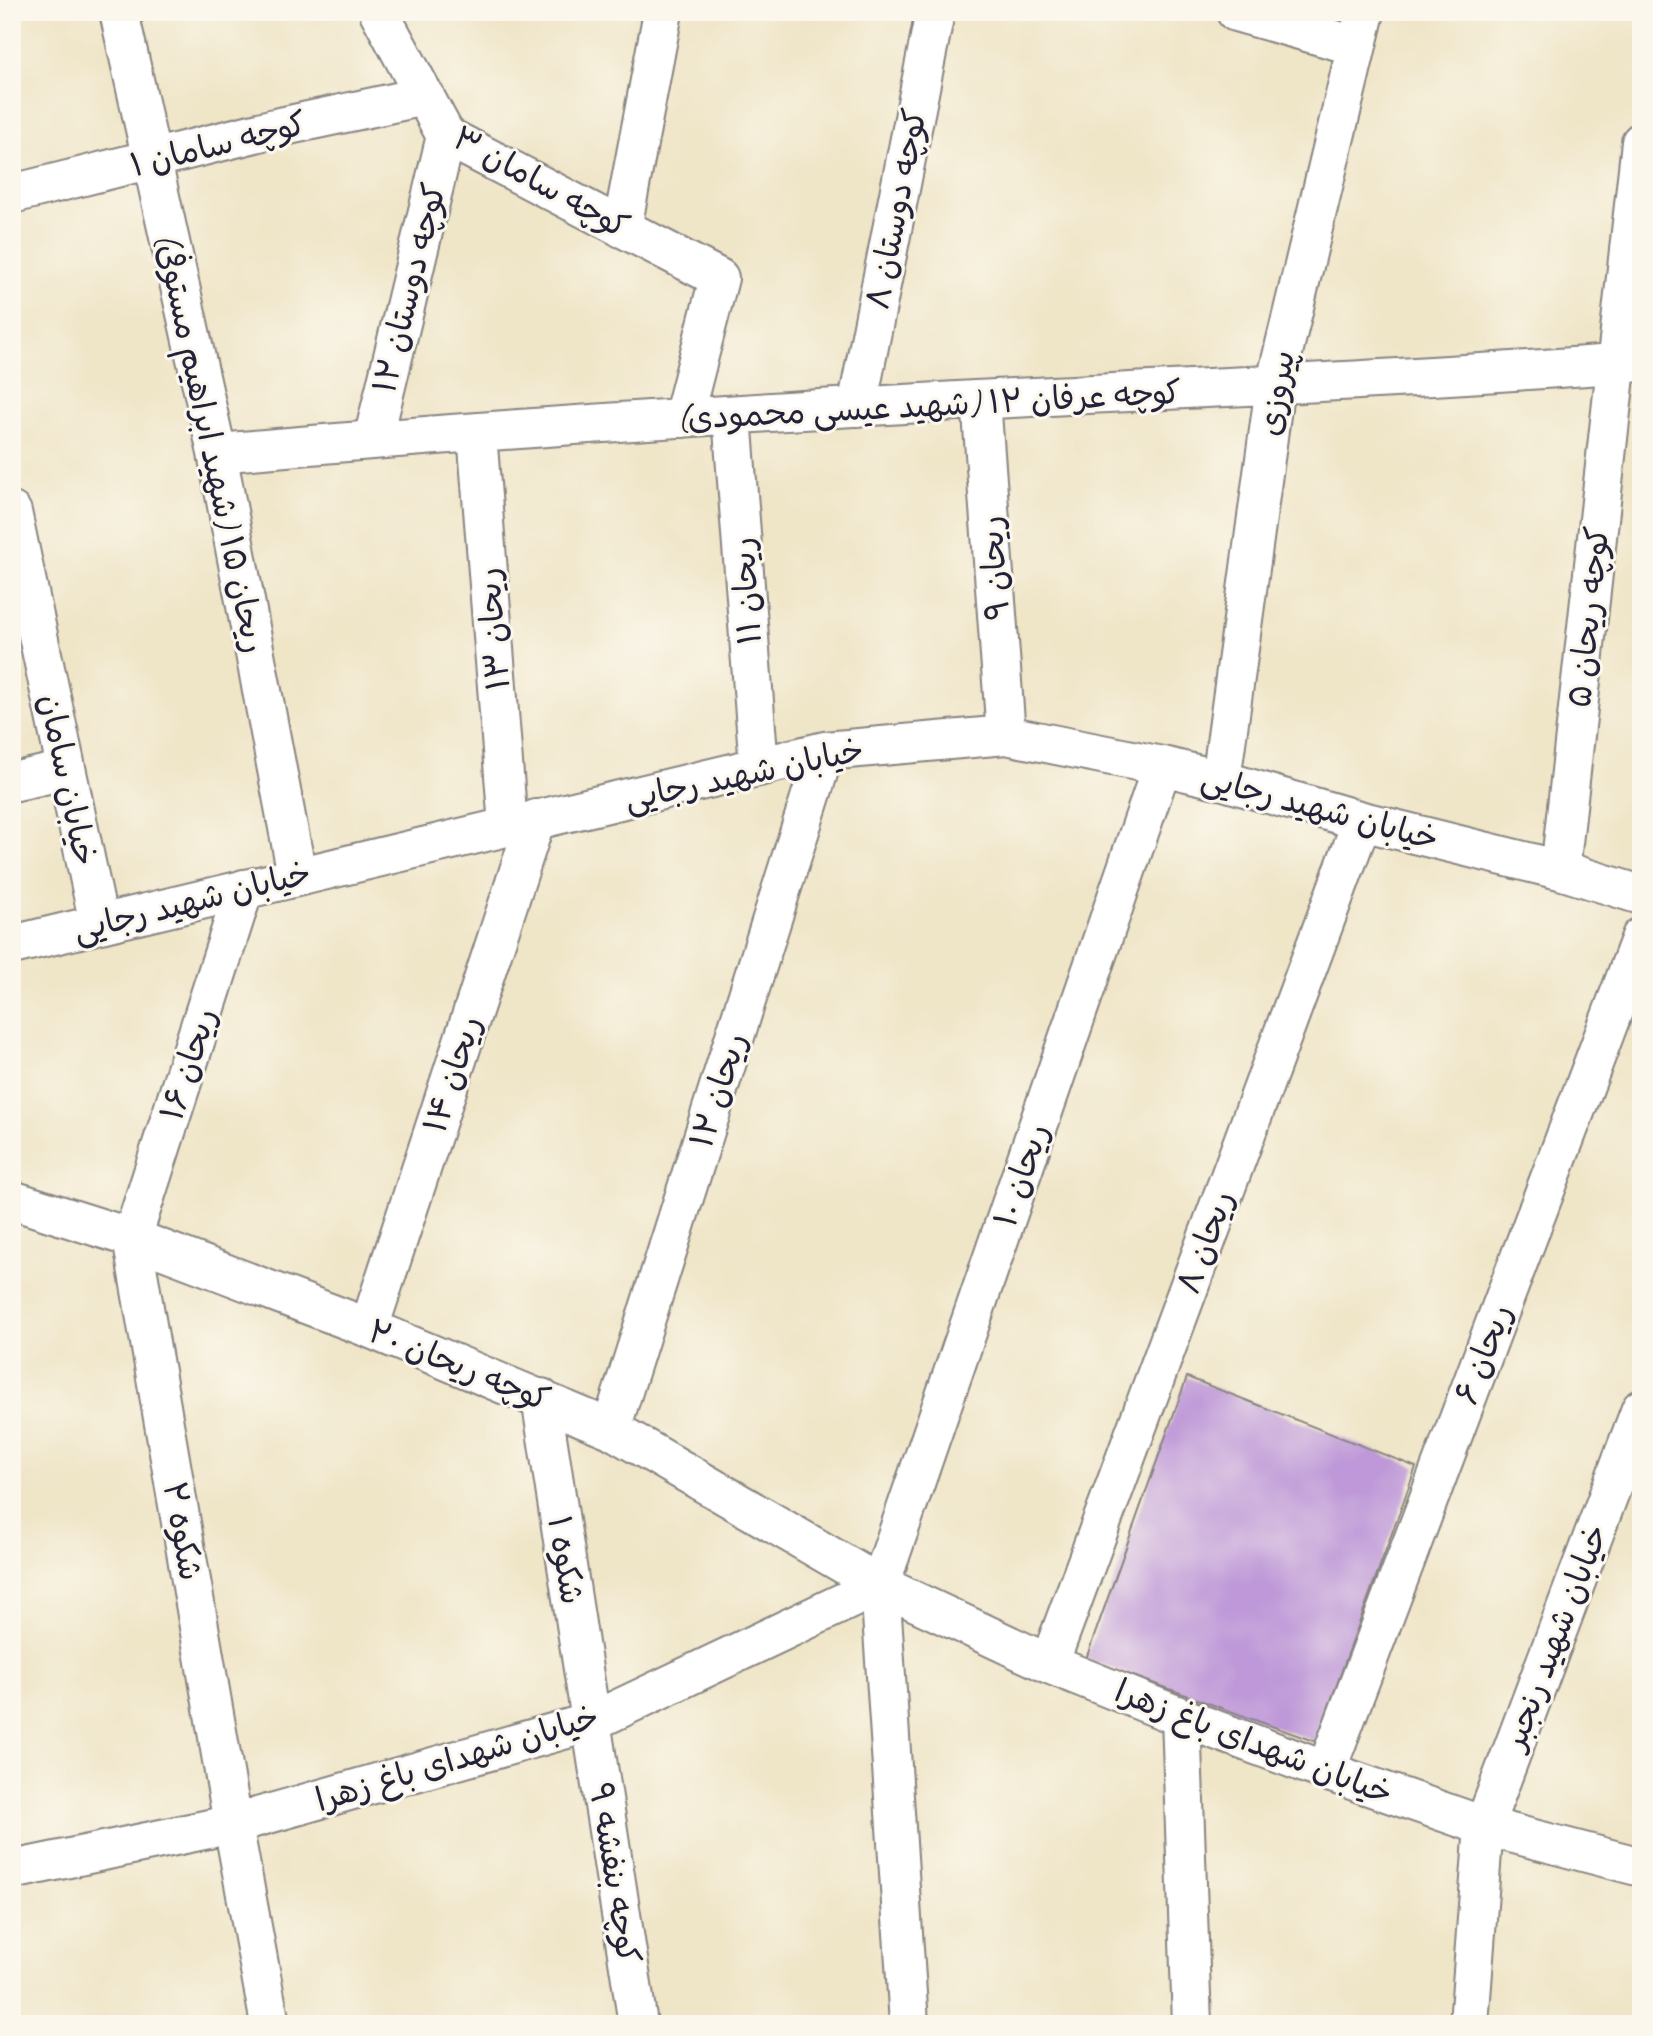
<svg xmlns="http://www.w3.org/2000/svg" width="1653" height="2036" font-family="Caveat,'Playpen Sans Arabic',sans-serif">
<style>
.building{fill:#be98d8}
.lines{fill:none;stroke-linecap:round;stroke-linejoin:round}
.minor-casing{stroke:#888481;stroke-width:42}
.minor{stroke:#fff;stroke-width:38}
.labels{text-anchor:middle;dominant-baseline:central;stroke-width:6;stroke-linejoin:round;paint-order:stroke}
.street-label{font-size:33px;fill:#22223b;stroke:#fbf7ec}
</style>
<rect width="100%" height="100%" fill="#fbf7ec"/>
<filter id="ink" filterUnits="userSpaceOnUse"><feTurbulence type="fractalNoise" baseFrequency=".0143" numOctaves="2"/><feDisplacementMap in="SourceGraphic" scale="14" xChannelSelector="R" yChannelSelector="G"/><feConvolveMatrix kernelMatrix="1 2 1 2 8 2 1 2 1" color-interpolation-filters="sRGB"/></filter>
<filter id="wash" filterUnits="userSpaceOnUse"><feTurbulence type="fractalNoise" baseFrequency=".00686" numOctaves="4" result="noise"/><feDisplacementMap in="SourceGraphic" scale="28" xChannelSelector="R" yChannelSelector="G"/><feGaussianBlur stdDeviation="1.57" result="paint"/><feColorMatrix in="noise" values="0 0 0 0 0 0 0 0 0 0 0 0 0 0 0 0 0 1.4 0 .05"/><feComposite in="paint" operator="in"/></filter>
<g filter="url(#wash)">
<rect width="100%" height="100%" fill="#efe5c7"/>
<g id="blocks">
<!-- building -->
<path class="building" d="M1187,1377L1416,1467L1316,1742L1086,1659Z"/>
</g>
</g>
<g filter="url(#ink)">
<use href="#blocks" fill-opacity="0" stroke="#888481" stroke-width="2"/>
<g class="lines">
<!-- minor casing -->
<g class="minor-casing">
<path id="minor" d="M119,12L217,453L297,875
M379,12L446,136L719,278L683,418
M1236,12L1356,46
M12,194L275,128L425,96
M622,228L663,12
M981,400L1006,735
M857,407L935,12
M732,416L759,767
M477,433L508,826
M373,440L446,136
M217,453C470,431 722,414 975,400C1197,388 1419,379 1641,362
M12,512L99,924
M1221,780L1275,386L1365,12
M12,782L66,770
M1560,870L1641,142
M244,889L132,1238L233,1824L270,2024
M12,945L825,751L1006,735L1162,766L1221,780L1362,821L1560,870L1641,895
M12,1200L132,1238L369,1328L611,1429L880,1585L1049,1664L1181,1717L1326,1771L1484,1826L1641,1867
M369,1328L536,819
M541,1398L638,2024
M611,1429L825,751
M1049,1664L1362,821
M1181,1717L1192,2024
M1326,1771L1641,937
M12,1870L233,1824L591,1722L880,1585
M909,2024L880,1585L1162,766
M1469,2024L1484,1826L1641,1409"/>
</g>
<!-- minor -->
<use href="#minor" class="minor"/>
</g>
</g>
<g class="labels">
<!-- street labels -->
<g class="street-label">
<text transform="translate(218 144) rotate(-14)">کوچه سامان ۱</text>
<text transform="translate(541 182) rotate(29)">کوچه سامان ۳</text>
<text transform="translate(896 209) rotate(-79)">کوچه دوستان ۸</text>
<text transform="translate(409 288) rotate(-76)">کوچه دوستان ۱۲</text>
<text transform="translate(1276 393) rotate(-80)">پیروزی</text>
<text transform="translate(929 405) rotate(-3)">کوچه عرفان ۱۲ (شهید عیسی محمودی)</text>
<text transform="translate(211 443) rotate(78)">ریحان ۱۵ (شهید ابراهیم مستوفی)</text>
<text transform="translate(994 568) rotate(-94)">ریحان ۹</text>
<text transform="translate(746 591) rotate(-94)">ریحان ۱۱</text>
<text transform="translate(1588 617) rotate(-84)">کوچه ریحان ۵</text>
<text transform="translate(493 629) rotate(-95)">ریحان ۱۳</text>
<text transform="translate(744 774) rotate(-12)">خیابان شهید رجایی</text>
<text transform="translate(68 780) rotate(78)">خیابان سامان</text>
<text transform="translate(1320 808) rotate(15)">خیابان شهید رجایی</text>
<text transform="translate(192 901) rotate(-14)">خیابان شهید رجایی</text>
<text transform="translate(188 1064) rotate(-72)">ریحان ۱۶</text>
<text transform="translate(452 1074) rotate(-72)">ریحان ۱۴</text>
<text transform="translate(718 1090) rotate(-72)">ریحان ۱۲</text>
<text transform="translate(1021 1175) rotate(-71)">ریحان ۱۰</text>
<text transform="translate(1205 1242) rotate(-70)">ریحان ۸</text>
<text transform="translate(1483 1354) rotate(-69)">ریحان ۶</text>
<text transform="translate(459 1365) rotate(22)">کوچه ریحان ۲۰</text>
<text transform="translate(183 1531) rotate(80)">شکوه ۲</text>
<text transform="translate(566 1560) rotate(81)">شکوه ۱</text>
<text transform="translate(1555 1637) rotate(-69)">خیابان شهید رنجبر</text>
<text transform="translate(1254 1742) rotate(21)">خیابان شهدای باغ‌ زهرا</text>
<text transform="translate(457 1758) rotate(-17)">خیابان شهدای باغ زهرا</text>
<text transform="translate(615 1873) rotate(81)">کوچه بنفشه ۹</text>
</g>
</g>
<!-- margin -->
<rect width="1653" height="2036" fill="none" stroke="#fbf7ec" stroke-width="42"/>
</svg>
